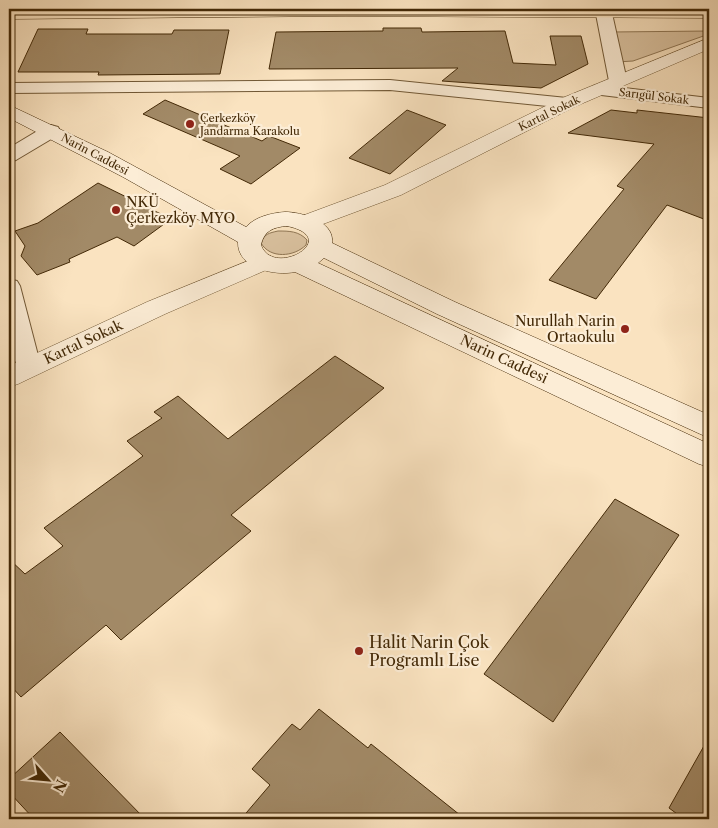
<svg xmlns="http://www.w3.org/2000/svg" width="718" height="828" font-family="'Libre Caslon Text',serif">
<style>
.green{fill:#dbc3a1;stroke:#8f7654}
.building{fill:#a28a67;stroke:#432907}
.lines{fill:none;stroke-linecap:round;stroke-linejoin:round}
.minor-casing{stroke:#715835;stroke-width:2}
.tertiary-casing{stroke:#715835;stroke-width:1}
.secondary-casing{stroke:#432907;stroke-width:1}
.primary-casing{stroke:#432907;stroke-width:1}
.minor{fill:#fcedd6;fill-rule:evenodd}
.tertiary{fill:#fcedd6;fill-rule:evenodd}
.secondary{fill:#fcedd6;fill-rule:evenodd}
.primary{fill:#fae3c0;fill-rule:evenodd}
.poi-dot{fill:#8f2418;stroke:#fcedd6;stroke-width:2}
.labels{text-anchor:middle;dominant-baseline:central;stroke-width:4.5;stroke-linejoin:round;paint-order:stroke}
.far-street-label{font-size:11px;fill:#432907;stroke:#fcedd6}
.far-poi-label{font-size:11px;fill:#432907;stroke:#fcedd6;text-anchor:start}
.poi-label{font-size:14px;fill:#432907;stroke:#fcedd6;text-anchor:start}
.street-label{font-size:14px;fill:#432907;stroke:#fcedd6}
.near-poi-label{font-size:16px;fill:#432907;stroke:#fcedd6;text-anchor:start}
</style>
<rect width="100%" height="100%" fill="#fae3c0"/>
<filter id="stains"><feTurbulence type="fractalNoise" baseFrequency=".004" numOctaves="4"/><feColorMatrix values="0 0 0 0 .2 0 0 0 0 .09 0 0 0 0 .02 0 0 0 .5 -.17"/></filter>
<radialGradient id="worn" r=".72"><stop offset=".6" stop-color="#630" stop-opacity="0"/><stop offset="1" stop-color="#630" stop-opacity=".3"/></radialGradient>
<!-- green -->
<path class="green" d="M709,31V34L633,61L617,62L611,32Z
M278,231C289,231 299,231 307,240L306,245C294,257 270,259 261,243C264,234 269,233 278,231Z"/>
<!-- building -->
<path class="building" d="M383,28H421L422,32L505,31L513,63L556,65L550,36H581L588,64L541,88L442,81L458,68L269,69L276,32L383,31Z
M38,29H88L86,34H172L174,30H229L220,74L98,75L99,72H18Z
M165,100L262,141L269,136L300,148L251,184L220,169L240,156L143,114Z
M407,110L446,125L390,174L349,158Z
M611,110L637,113V110L709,118V221L667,205L596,299L549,280L624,189L617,186L654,144L568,133Z
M98,183L171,219L134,246L117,237L69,259L70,262L37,275L21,256L25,246L15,231L38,223Z
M335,356L384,388L231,515L251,531L121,640L106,625L21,697L9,684V559L25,574L63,546L44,528L143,456L127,441L162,418L154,412L178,396L228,439Z
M615,499L679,535L553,722L484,674Z
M319,709L368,748L371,744L465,819H241L270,785L252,769L292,724L300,730Z
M60,732L145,819H34L9,792V779Z
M709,737V819H684L669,808Z"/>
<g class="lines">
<!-- minor casing -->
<g class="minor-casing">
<path id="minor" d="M595,9H611L627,81L624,85L618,86L612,85L609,81Z
M390,80L567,98L573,99L576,103L573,107L567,108L390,90L9,93V83Z
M599,85L709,98V108L593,94L590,90L593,86Z
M51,125L58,127L60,131L58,135L16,160L9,162V148L44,127Z
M9,279L17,281L20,286L41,367L37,373L29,376L21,373C5,347 7,308 9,279Z"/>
</g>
<!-- tertiary casing -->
<g class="tertiary-casing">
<path id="tertiary" d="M709,38V49L574,107L401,195L315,227L307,229L299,227L296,222L299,217L385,185L560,99Z
M265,254L273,257L277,262L273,267L165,314L18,384L9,387V366L147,302Z"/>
</g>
<!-- secondary casing -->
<g class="secondary-casing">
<path id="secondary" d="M9,105L108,152L246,227C255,217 271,213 285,212C301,212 335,221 332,243L455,302L709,415V438L437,314L324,258L318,263L709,444V467L699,464L295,272C276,276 237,269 238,242L123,177L9,118ZM287,226C344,238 273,279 261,245C264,231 273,227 287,226Z"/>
</g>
<!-- primary casing -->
<g class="primary-casing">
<path id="primary" d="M9,9H709V18L346,16L9,19Z"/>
</g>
<!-- minor -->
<use href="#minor" class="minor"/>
<!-- tertiary -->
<use href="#tertiary" class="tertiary"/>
<!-- secondary -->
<use href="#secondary" class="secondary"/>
<!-- primary -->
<use href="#primary" class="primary"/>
</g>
<!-- markers -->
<g class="poi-dot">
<circle cx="190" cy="124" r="5"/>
<circle cx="116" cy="210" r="5"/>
<circle cx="625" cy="329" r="5"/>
<circle cx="359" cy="651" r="5"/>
</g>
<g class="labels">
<!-- far-street labels -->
<g class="far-street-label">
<text transform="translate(654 96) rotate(7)">Sarıgül Sokak</text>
<text transform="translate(549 113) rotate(-26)">Kartal Sokak</text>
<text transform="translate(95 154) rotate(28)">Narin Caddesi</text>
</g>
<!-- far-poi labels -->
<g class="far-poi-label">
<text x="200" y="118">Çerkezköy<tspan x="200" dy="13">Jandarma Karakolu</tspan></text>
</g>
<!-- poi labels -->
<g class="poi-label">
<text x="126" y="202">NKÜ<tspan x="126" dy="16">Çerkezköy MYO</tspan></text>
<text x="615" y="321" text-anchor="end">Nurullah Narin<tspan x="615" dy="16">Ortaokulu</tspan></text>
</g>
<!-- street labels -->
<g class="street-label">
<text transform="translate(83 342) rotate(-25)">Kartal Sokak</text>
<text transform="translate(504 359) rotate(25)">Narin Caddesi</text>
</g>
<!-- near-poi labels -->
<g class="near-poi-label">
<text x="369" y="642">Halit Narin Çok<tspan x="369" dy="18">Programlı Lise</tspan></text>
</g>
</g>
<!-- margin -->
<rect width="718" height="828" fill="none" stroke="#fae3c0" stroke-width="30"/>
<rect x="10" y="10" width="698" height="808" fill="none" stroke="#432907" stroke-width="2.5"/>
<rect x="15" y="15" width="688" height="798" fill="none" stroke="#432907"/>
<!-- north arrow -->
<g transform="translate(48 780) rotate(117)" stroke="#fcedd6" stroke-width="4" paint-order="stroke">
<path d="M0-4L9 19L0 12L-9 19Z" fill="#432907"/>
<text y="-8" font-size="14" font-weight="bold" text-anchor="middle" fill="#432907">N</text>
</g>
<rect width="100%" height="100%" filter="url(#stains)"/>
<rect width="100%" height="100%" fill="url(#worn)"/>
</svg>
